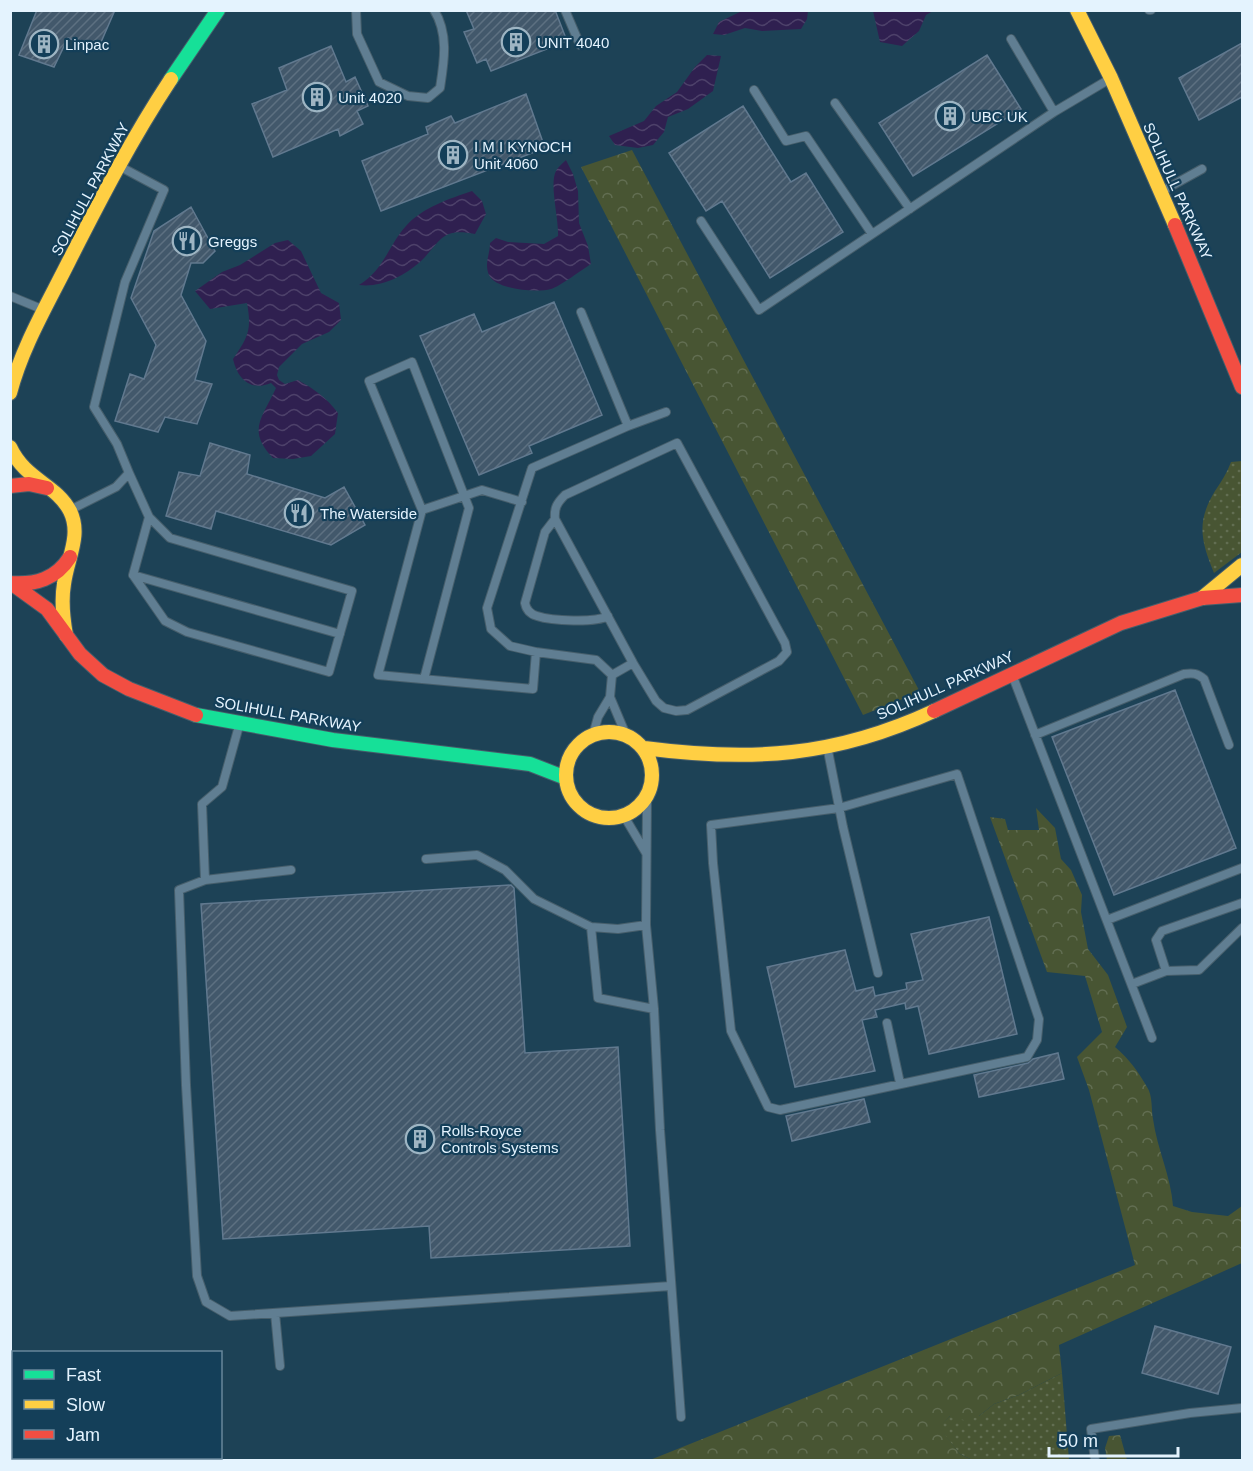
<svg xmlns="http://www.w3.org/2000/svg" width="1253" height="1471" font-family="Arial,sans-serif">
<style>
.grass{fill:url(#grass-dots)}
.forest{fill:url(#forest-crowns)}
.water{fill:url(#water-waves)}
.building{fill:url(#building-hatch);stroke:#61798f;stroke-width:1.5}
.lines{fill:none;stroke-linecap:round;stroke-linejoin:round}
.lane-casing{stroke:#465e6b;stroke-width:10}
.fast-casing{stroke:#465e6b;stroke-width:16}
.slow-casing{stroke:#465e6b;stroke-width:16}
.jam-casing{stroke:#465e6b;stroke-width:16}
.lane{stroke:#607e92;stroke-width:8}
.fast{stroke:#16e098;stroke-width:14}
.slow{stroke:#ffcf43;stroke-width:14}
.jam{stroke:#f24e42;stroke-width:14}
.labels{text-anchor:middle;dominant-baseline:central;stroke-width:4.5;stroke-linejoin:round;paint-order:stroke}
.poi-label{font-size:15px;fill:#e4f3fe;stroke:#143f59;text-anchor:start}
.street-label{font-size:15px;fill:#e4f3fe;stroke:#143f59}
</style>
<defs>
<pattern id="grass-dots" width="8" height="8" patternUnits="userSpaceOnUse" patternTransform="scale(1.5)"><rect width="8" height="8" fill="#485533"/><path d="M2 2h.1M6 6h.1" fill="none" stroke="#626e52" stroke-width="1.8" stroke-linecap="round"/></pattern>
<pattern id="forest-crowns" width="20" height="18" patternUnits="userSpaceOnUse" patternTransform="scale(1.5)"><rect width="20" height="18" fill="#485533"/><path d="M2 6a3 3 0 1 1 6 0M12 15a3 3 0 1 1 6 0" fill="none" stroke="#626e52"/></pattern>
<pattern id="water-waves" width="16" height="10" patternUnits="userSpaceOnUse" patternTransform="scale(1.5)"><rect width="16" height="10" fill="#2f2050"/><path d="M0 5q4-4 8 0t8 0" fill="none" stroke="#4d416a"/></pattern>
<pattern id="building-hatch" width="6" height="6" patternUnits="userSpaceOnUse" patternTransform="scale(1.5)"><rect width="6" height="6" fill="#42586b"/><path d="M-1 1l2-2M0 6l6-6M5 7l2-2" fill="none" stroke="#5d7081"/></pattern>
</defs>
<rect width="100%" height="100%" fill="#1d4256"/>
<!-- grass -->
<path class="grass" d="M1242,461V552L1214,573C1201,541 1196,522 1215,491C1221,482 1227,473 1231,462Z
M1062,1373L1069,1460H972L960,1454L938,1427L950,1416H979L994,1404L1019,1395Z"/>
<!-- forest -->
<path class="forest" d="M632,150L920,692L863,715L581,167Z
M1036,808L1055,828L1061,859L1071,870L1082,895L1081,912L1088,949L1108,975L1127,1027L1115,1047C1129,1059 1138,1071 1147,1087C1153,1096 1151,1109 1153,1119C1157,1149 1171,1176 1173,1206L1192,1212L1228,1216L1242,1206V1263L1059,1345L1062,1373L1019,1395L994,1404L979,1416L967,1421L950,1416L939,1427L960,1454L972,1460H650L1135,1265L1089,1090L1077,1057L1102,1032L1085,976L1047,972L990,817L1005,819L1008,830H1039Z
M1120,1435L1127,1460H1107L1105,1448L1109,1436Z"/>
<!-- water -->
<path class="water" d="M742,11V10L808,11L807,19L801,29L762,31L745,28L724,35L713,34L719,22Z
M873,11V10L933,11L926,15L919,31L902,46L880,42Z
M707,55L721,56L713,91L688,109L668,117L664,132L653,145L638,148L615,145L609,136L644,121L656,106L677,92L695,67Z
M566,160L573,174L578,191L579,223L588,246L591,264C583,269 559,287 551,289C537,293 496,290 489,275C484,263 490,255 490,243L496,238L508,242L544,244L558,236C559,219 549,184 556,171C557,168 563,163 566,160Z
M472,191L482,201L486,214L475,234C440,227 441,242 420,262C404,276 381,288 359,285C384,270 388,246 406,226C423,207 449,199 472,191Z
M288,240L301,251L321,293L339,303L341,320L329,332L302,344L279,367L277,375L279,380L285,384L298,380C314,389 327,398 338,413L335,434L311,456L293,459L273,458C246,430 263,417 276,388L271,383C250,392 237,378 233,359C248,337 252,330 247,303L210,309L195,291L222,272L240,265L275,243Z"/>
<!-- building -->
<path class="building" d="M37,10H115L98,49L68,38L54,67L19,55Z
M466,10H555L567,41L491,71L486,59L477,63L464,32L474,29Z
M1242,43V97L1199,120L1179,78Z
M331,46L346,82L355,77L368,106L357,111L363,124L340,136L338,129L273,157L252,104L287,90L279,68Z
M987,55L1021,109L913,176L879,123Z
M526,94L545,148L381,211L362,161L428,134L426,127L451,116L455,123Z
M743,106L791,182L806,173L843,232L770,278L722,201L706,211L669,153Z
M191,207L215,251L203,263H191L181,295L206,341L195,380L212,384L197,424L165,417L158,432L115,421L130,374L144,379L156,345L131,298L154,231Z
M554,302L602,415L529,446L532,453L479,475L420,336L474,314L482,332Z
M210,443L250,455L247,474L325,498L344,487L365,525L331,545L216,511L211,529L166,516L179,472L200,476Z
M1175,690L1236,848L1114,895L1052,737Z
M511,885L514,888L525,1053L618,1047L630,1246L431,1258L429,1226L223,1239L201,904Z
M989,917L1017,1034L929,1054L918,1006L906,1009L905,1003L875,1010L877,1017L862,1020L875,1071L795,1087L767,967L845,950L856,991L873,987L875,996L907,989L906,983L923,980L911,934Z
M1058,1053L1064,1079L979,1097L974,1075L1028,1063L1033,1059Z
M864,1099L870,1122L792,1141L786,1116Z
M1155,1326L1231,1347L1218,1394L1142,1373Z"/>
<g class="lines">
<!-- lane casing -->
<g class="lane-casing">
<path id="lane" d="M356,10L357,34L379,82L408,96L428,98L440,88C444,62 449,34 434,10
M565,10L580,45
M1149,10H1151
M1011,39L1054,112
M754,90L786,141L806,136L872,234
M835,103L910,209
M1164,190L1202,169
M701,221L759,310L1054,112L1108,80
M10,296L44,310
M581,312L628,426
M677,443L785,643L787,652L779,661L687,710L676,711L664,708L656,701L633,663L555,519C554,508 557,503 565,495Z
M129,473L149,517L170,538L352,591L329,672L187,632L165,621L133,575L149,517
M70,510L116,487L129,473L117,444L94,407L125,282L164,190L119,166
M422,510L482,490L522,502
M555,519L545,532L525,603C526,609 530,614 537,616C552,621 595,623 608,616
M133,575L340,634
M612,675L633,663
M1013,677L1152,1038
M424,679L469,508L412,362L369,381L422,510L378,675L533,689L536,652
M610,697L626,735
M239,726L222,787L202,804L205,880L179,890L186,1085L197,1276L206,1302L230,1316L671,1286
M593,735L598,717L610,697L612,675L596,660L536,652L510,646L491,629L487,608L532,468L628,426L666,412
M1035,735L1184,674C1193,673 1197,673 1204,679L1229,745
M828,751L843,827L878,973
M957,774L1039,1019L1037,1040L1027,1057L780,1110L768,1107L731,1031L713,863L711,825L839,808Z
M647,798L646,925L654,1009L660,1130L681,1417
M624,816L646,853
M426,859L477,855L505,870L534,899L591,927L618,929L646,925
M205,880L291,870
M1107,920L1242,868
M591,927L598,998L654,1009
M1166,971L1156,940L1162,931L1242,903
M1132,984L1166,971L1199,970L1242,928
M887,1023L900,1083
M275,1313L280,1366
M1095,1460L1091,1429L1190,1413L1242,1408"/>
</g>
<!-- fast casing -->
<g class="fast-casing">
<path id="fast" d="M171,79L218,10
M196,715L333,740L530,764L566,778"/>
</g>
<!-- slow casing -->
<g class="slow-casing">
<path id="slow" d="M1077,10L1111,78L1175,225
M10,393C22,347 47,305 68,263C100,200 132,138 171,79
M10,447C25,480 56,484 70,511C82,535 67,559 64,584C61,601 63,618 66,635
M1202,598L1242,565
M566 775a43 43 0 1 1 86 0a43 43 0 1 1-86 0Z
M644,748C751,762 835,757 934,711"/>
</g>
<!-- jam casing -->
<g class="jam-casing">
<path id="jam" d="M1175,225L1242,387
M10,486L29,484L47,488
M10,583C36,585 56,579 70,557
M11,583L47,609L80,654L103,675L129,689L196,715
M934,711L1121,623L1202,598L1242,595"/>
</g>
<!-- lane -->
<use href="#lane" class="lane"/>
<!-- fast -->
<use href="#fast" class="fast"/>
<!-- slow -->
<use href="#slow" class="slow"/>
<!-- jam -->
<use href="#jam" class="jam"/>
</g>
<!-- icons -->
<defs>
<g id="building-ring" transform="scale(1.5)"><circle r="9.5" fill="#143f59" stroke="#9eb5c3" stroke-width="1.5"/><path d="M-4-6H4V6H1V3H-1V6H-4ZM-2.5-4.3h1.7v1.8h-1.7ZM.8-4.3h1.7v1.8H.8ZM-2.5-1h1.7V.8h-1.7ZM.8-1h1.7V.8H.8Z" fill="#9eb5c3"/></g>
<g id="restaurant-ring" transform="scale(1.5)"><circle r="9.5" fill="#143f59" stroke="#9eb5c3" stroke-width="1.5"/><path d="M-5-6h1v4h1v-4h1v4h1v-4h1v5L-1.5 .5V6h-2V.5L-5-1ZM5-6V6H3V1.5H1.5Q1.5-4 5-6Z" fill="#9eb5c3"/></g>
</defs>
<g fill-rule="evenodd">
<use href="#building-ring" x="516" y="42"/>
<use href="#building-ring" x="44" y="44"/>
<use href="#building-ring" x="317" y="97"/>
<use href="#building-ring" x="950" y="116"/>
<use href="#building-ring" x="453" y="155"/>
<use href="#restaurant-ring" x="187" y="241"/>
<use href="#restaurant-ring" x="299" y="513"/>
<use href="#building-ring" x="420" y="1139"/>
</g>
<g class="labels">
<!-- poi labels -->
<g class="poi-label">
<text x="537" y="42">UNIT 4040</text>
<text x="65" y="44">Linpac</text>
<text x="338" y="97">Unit 4020</text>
<text x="971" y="116">UBC UK</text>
<text x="474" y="146">I M I KYNOCH<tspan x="474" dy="17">Unit 4060</tspan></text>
<text x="208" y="241">Greggs</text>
<text x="320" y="513">The Waterside</text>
<text x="441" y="1130">Rolls-Royce<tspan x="441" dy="17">Controls Systems</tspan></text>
</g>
<!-- street labels -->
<g class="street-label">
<text transform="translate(90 189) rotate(-62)">SOLIHULL PARKWAY</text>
<text transform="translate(1178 191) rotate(66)">SOLIHULL PARKWAY</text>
<text transform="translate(945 685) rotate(-24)">SOLIHULL PARKWAY</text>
<text transform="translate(288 714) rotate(10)">SOLIHULL PARKWAY</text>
</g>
</g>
<!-- border -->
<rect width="1253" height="1471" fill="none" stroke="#e4f3fe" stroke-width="24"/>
<!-- legend -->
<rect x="12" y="1351" width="210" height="108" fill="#143f59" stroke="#67879b" stroke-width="1.5"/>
<rect x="24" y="1370" width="30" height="9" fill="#16e098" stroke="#67879b" stroke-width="1.5"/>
<text x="66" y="1381" font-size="18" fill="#e4f3fe">Fast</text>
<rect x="24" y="1400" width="30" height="9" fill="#ffcf43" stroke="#67879b" stroke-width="1.5"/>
<text x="66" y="1411" font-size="18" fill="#e4f3fe">Slow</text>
<rect x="24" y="1430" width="30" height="9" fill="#f24e42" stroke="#67879b" stroke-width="1.5"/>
<text x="66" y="1441" font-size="18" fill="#e4f3fe">Jam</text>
<!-- scale -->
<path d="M1049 1447v9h129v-9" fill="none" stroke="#e4f3fe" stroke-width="3"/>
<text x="1058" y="1447" font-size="18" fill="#e4f3fe" stroke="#143f59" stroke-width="4.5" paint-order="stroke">50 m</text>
</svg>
